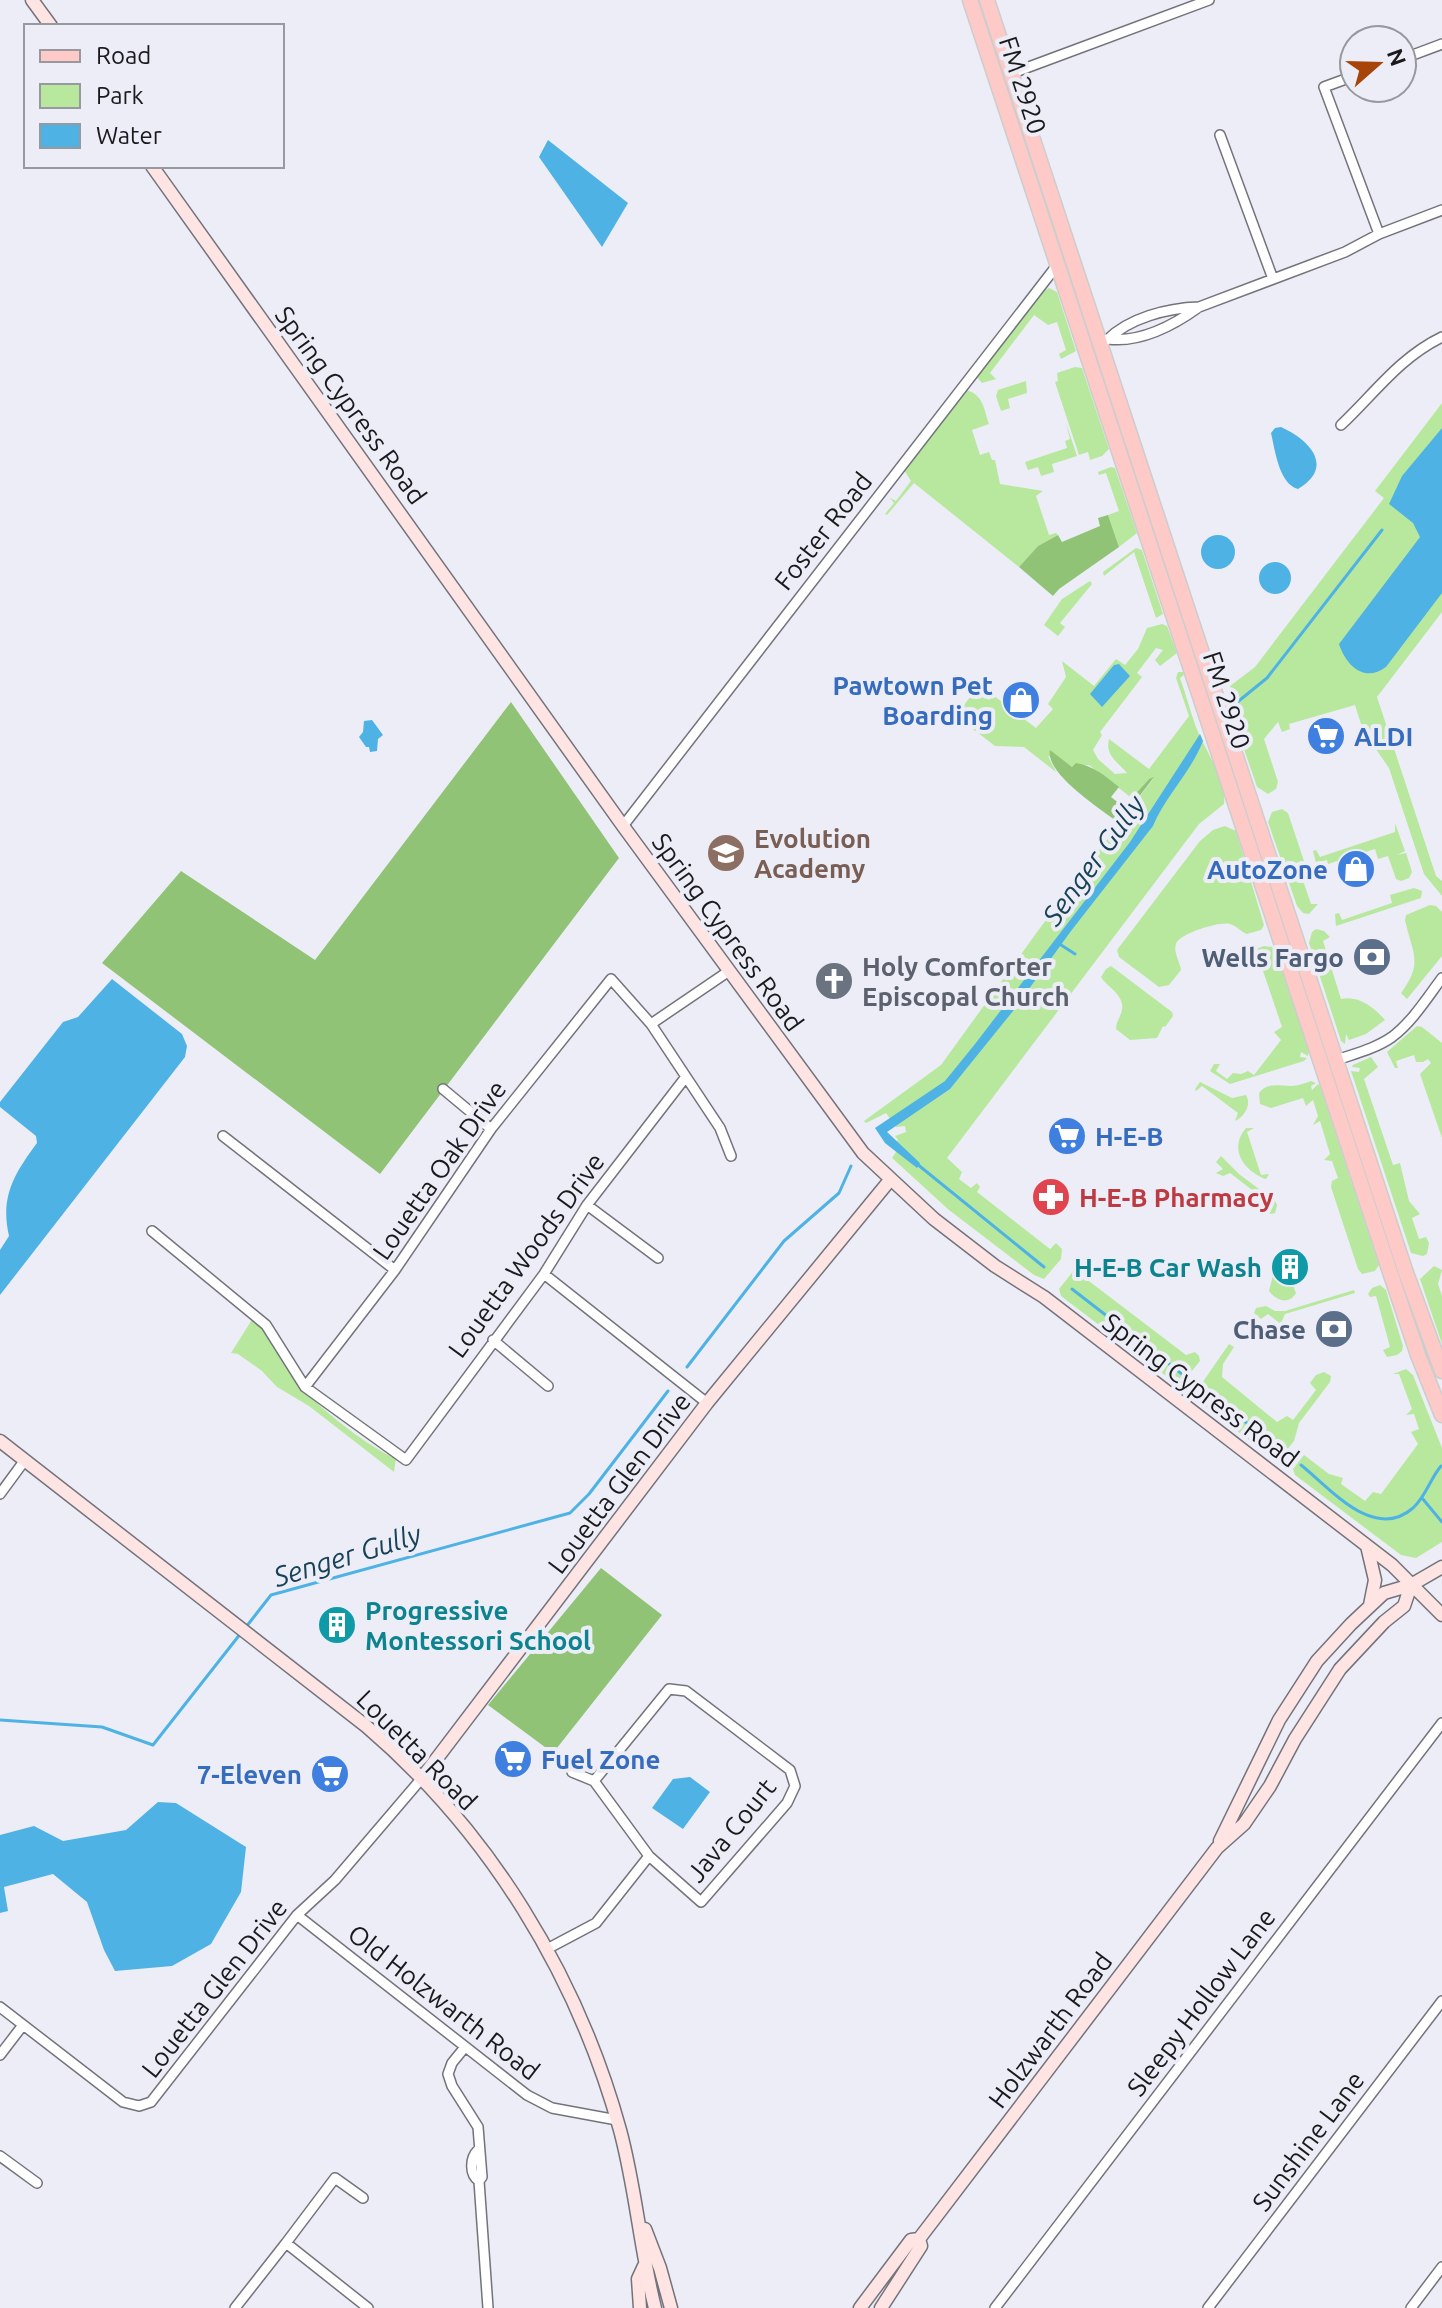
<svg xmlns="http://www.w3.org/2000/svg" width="1442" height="2308" font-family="Ubuntu,sans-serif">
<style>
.green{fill:#b8e89e}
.forest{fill:#91c376}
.water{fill:#4eb3e4}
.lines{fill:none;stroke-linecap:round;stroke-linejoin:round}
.stream{stroke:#4eb3e4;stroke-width:3}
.street-casing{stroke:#73737b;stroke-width:12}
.secondary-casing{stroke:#73737b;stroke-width:15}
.primary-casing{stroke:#cdcdcd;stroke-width:17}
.street{stroke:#fff;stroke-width:9}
.secondary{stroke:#fee4e3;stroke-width:12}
.primary{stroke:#fdcac7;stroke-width:14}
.labels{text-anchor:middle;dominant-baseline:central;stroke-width:8;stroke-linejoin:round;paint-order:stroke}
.street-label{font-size:26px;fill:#1a1a1d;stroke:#ecedf6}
.shop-label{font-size:26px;font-weight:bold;fill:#366cbe;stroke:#ecedf6;text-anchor:end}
.education-label{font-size:26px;font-weight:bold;fill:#785e54;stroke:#ecedf6;text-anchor:start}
.service-label{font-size:26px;font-weight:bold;fill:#4e5e75;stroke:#ecedf6;text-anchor:end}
.worship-label{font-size:26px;font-weight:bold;fill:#5b616d;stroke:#ecedf6;text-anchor:start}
.health-label{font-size:26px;font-weight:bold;fill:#be3a42;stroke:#ecedf6;text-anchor:start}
.culture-label{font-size:26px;font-weight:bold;fill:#0d838f;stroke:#ecedf6;text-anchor:end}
.water-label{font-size:28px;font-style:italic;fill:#174257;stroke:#ecedf6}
</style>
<rect width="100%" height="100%" fill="#ecedf6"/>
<!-- green -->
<path class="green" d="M1049,288L1057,292L1076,351L1061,359L1059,354L1066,350L1057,322L1048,325L1034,315L990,373L996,379L982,383L976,376L1039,294Z
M1075,367L1082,368L1109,449L1102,456L1090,460L1088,452L1079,455L1055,382L1058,381L1057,373Z
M1026,381L1027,393L1008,399L1010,408L1001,411L996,396L998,390Z
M966,390C983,394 984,409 989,424L972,430L980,455L989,452L992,460H995L1000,484L1043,491L1036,496L1049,535L1056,533L1058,535L1038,546L1019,567L914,483L887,515L885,514L894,503L890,498L896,501L911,481L904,470Z
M1442,403V612L1377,697L1436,876L1442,881V896L1424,874L1389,768L1371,742L1367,743L1355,705L1289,724L1290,729L1282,732L1278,722L1264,739L1278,782L1276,789L1268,794L1257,787L1244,749L1249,747L1230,686L1255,667L1384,498L1375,491Z
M1066,423L1077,456L1052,464L1054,472L1041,476L1038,467L1028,470L1025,462L1067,448L1065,441L1070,439Z
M1111,467L1115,468L1137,533L1119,547L1108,515L1119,511L1106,473L1099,475L1098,472Z
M1136,548L1142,550L1163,614L1156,618L1134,552L1104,576L1103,572Z
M1090,581L1092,584L1060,623L1065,627L1058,636L1044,625L1062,599Z
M1162,624L1167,626L1177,653L1160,666L1155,660L1163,650L1156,648L1137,673L1142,677L1100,732L1102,735L1093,750L1098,759L1115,774L1127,773C1117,761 1105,756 1109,739L1149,769L1189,716L1176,678L1178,672H1183L1184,675L1180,678C1186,694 1190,711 1196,727C1204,748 1227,781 1224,804L1199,824L947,1158L962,1172L959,1179L971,1188L977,1183L980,1187L977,1192L1050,1249L1056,1243L1062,1249L1061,1259L1044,1279L1034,1275L949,1210L892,1158L896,1152L893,1146L898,1140L895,1136L906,1132L905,1126L896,1127L886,1113L866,1123L864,1121L941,1065L1040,928L1153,779H1149L1133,799L1089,765L1073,767L1048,756L1056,772L1024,747L995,746L956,716L976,689L989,700L993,695L1036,728L1053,709L1048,704L1066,677L1062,661L1094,686L1116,659L1125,665L1138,649L1147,628Z
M1282,809L1288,813L1305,864L1299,869L1311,904H1318L1309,914L1303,913L1297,906L1268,822L1272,812Z
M1395,823L1405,851L1397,855L1406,853L1412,872L1409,878L1401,881L1396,879L1388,856L1378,859L1375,849L1328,864L1327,860L1316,863L1313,851L1316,850L1320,857L1395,832Z
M1225,826L1236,831L1264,925L1261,930L1247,934C1241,932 1237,926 1230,924C1220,921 1178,934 1176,944C1173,952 1180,962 1181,970L1169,985L1159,987L1119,957L1117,950L1200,841L1213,830Z
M1414,888L1422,891L1421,898L1336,926L1335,914L1339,913L1342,920L1392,903L1390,895Z
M1430,905L1436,906L1442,912V956L1407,999L1401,993C1424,962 1412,953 1405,920L1406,915Z
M1316,929L1324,931L1330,937L1323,941L1341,999C1358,995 1374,1007 1385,1020L1366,1034L1349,1040L1346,1034L1345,1044L1341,1041L1309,943L1312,932Z
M1264,946L1272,947L1275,951L1309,1051L1308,1056L1301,1052L1300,1057L1307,1058L1304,1061L1230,1084L1210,1071L1214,1064H1220L1216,1071L1227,1079L1233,1073L1241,1074L1248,1071L1254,1075L1281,1040L1274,1032L1282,1027L1258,956L1249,957L1250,951Z
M1111,966L1172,1012L1173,1016L1165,1027L1163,1026L1157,1038L1130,1040L1116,1029C1116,1022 1120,1018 1122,1010C1125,995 1107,987 1101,977L1106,969Z
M1417,1026L1422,1027L1442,1043V1138L1420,1074L1431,1063L1428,1059L1423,1062H1416L1414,1055L1396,1061L1398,1068H1395L1387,1052Z
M1371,1057L1378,1067L1364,1079L1393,1165L1400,1163L1409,1201L1420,1214L1412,1218L1419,1239L1426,1237L1429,1243L1427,1254L1423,1256L1411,1253L1351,1071L1359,1072L1360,1068L1352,1067L1353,1065Z
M1311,1081L1316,1083L1311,1086L1312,1090L1318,1084L1320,1086L1379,1265L1375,1271L1362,1274L1358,1269L1331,1187L1332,1181L1338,1178L1332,1161L1324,1160L1330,1154L1320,1121L1313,1125L1318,1116L1313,1100L1306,1106L1303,1098L1271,1108L1260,1104L1259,1093C1268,1082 1278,1086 1291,1086C1298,1086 1305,1083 1311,1081Z
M1200,1082L1232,1098L1246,1095C1252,1105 1244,1117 1235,1121L1238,1113L1202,1086L1196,1091L1195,1089Z
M1246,1128H1254L1247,1132L1261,1175L1269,1174L1266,1179C1244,1171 1228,1149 1246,1128Z
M1221,1156L1239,1174L1275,1201L1277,1205L1275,1213L1271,1214L1265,1210L1270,1207L1269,1203L1230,1173L1223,1176L1216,1173L1223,1169L1216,1162Z
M1279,1252H1283L1286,1260L1283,1261L1296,1293C1289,1305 1276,1301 1269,1291Z
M1079,1264L1083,1266L1087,1271L1081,1275L1186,1355L1195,1352L1199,1356L1200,1361L1183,1382H1174L1061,1296L1059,1289Z
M1434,1266L1442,1270L1438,1284L1442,1296V1344L1420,1279Z
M1380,1285L1386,1290L1403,1346L1402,1351L1397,1355L1387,1357L1383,1350L1390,1347L1376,1296L1370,1297L1368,1294L1372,1288Z
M1354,1290L1355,1293L1285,1314L1282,1321L1284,1336L1279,1332L1283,1326L1268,1314L1261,1319L1254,1313L1256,1308L1266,1306L1275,1311H1285Z
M253,1318C271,1338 282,1363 298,1384C314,1404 373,1451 396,1458L394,1472L309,1406L277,1387L262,1371L238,1354L231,1353Z
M1229,1344L1234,1347L1223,1364L1222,1377L1277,1422L1287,1416L1293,1420L1316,1390L1310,1383L1316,1375L1324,1372L1331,1376L1330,1382L1299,1423L1294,1441L1282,1456L1272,1458L1200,1402L1197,1397L1200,1386Z
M1406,1369L1413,1375L1442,1448V1542L1416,1558L1401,1555L1295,1475L1293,1469L1304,1455L1329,1474L1343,1478L1341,1484L1365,1501L1373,1492L1381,1494L1418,1444L1411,1432L1419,1429L1414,1414L1406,1415L1412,1409L1399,1374H1393Z"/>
<!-- forest -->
<path class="forest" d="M1108,515L1119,547L1059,589L1053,596L1019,567L1038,546L1058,535L1062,542L1100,526L1098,518Z
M511,702L619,858L380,1174L102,963L181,871L315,960Z
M1050,750L1072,767L1076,763C1094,766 1105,776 1119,787L1111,797L1124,807L1149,779L1154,777L1119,823C1101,809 1045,774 1050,750Z
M601,1568L662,1615L553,1753L488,1705Z"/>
<!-- water -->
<path class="water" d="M548,140L628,203L602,247L539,157Z
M1281,427C1310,440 1335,467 1298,489C1279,484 1275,450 1271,433L1275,428Z
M1442,428V593L1386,667C1365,683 1346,666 1339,644L1420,537L1413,523L1389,504L1402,476Z
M1201 552a17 17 0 1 1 34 0a17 17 0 1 1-34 0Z
M1259 578a16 16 0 1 1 32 0a16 16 0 1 1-32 0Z
M1119,664L1130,676L1102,707L1090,694L1114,665Z
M372,720L383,735L378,739L377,751L370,752L369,747H366L359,737L363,732L364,721Z
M1200,734L1203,741C1191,772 1166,795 1153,826L1071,931L1013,1011L950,1089L887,1132L920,1163L917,1168L885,1143L875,1128L945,1081L975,1044L1130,842Z
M112,979L182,1034L187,1046L185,1057L0,1295V1250L9,1236C0,1197 14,1174 37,1143L36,1136L0,1107V1102L63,1022L78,1017Z
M690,1777L710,1792L683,1829L652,1808L673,1779Z
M158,1802L176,1803L246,1847L241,1892L211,1944L172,1966L115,1971L104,1950L87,1902L53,1874L4,1887L8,1911L0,1913V1835L34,1826L63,1841L126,1830Z"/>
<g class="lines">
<!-- stream -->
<path class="stream" d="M1235,704L1267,678L1382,530
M1058,943L1075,954
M917,1164L1044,1267
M1072,1289L1182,1374
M687,1367L784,1241L839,1193L851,1166
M1204,1390L1279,1448
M1301,1465C1331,1489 1374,1542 1413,1508C1426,1496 1430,1479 1441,1466
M1422,1498L1442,1522
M246,1627L271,1595L570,1513L589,1494L668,1391
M0,1720L102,1727L153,1745L241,1633"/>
<!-- street casing -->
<g class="street-casing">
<path id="street" d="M1402,59L1442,44
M1010,74L1209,0
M1354,76L1324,87L1379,234
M1220,135L1273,279
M1108,339C1140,343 1174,325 1199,307L1345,252L1379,234L1442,210
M1107,340C1129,318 1167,308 1199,307
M1341,425C1375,393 1399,358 1442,337
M623,826L1058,264
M651,1024L729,971
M1334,1061C1353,1054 1375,1049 1392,1037C1412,1022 1427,998 1442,978
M443,1089L491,1129
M223,1136L395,1270
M587,1205L658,1258
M152,1231L266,1325L305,1387L406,1460L544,1274L587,1205L685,1078
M544,1274L707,1403
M493,1340L548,1386
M305,1387L395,1270L491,1129L611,979L651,1024L720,1128L731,1156
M0,1494L25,1460
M572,1772L594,1781L649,1856L701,1902L787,1803L795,1786L790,1770L686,1691L669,1689L594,1781
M297,1915L527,2095L552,2108L617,2120
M547,1949L596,1923L649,1856
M0,2007L123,2102L139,2106L151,2102L297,1915L335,1880L422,1778
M465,2047L452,2063L448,2074L452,2086L478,2127L482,2177L479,2181L488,2308
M0,2055L23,2025
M478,2150C470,2158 469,2174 479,2181
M0,2156L37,2183
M286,2243L335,2178L363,2198
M235,2308L286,2243L368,2308
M995,2308L1442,1723
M1208,2308L1442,2001
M1411,2308L1442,2267"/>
</g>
<!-- secondary casing -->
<g class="secondary-casing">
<path id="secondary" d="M32,0L51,26
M152,166L623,826L863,1153L934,1219L995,1266L1044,1297L1392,1565L1442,1615
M0,1441L366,1726C489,1831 577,1974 620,2130C636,2189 640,2249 655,2308
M1367,1546L1375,1580L1370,1605
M422,1778L707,1403L890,1180
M1220,1841L1279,1720L1317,1661L1351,1624L1384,1593L1411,1585L1442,1567
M645,2229L660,2268L671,2308
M640,2308L638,2279L644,2266
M860,2308L911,2240L919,2239L1217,1848L1244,1824L1270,1786L1295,1739L1340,1669L1384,1622L1404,1606L1411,1585
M881,2308L921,2246L919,2239"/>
</g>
<!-- primary casing -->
<g class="primary-casing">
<path id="primary" d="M970,0L1391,1275L1418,1355L1442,1415
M987,0L1405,1270L1442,1371"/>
</g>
<!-- street -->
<use href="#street" class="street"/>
<!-- secondary -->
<use href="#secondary" class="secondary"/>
<!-- primary -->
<use href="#primary" class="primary"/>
</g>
<!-- icons -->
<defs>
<g id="shop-disc" transform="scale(2)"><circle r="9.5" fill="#3f7fe0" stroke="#ecedf6"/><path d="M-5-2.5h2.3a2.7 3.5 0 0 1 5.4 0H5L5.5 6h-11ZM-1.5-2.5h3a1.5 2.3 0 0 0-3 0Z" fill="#fff"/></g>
<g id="supermarket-disc" transform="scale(2)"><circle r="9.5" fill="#3f7fe0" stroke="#ecedf6"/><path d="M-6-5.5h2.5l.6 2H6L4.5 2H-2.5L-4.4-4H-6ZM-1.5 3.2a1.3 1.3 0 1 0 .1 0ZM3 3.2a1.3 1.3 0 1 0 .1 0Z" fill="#fff"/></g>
<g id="school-disc" transform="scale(2)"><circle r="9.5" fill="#8d6e63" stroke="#ecedf6"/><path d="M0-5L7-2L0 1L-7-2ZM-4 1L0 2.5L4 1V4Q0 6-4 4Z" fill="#fff"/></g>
<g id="bank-disc" transform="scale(2)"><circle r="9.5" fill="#5c6f8a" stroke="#ecedf6"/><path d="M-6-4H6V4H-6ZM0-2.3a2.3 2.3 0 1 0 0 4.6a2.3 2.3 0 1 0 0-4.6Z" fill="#fff"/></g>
<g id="church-disc" transform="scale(2)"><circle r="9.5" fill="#6b7280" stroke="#ecedf6"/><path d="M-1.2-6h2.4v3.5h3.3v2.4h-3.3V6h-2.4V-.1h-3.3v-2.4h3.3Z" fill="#fff"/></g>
<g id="pharmacy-disc" transform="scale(2)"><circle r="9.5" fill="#e0444e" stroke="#ecedf6"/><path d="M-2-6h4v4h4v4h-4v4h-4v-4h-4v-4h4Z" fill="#fff"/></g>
<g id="building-disc" transform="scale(2)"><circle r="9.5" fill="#0f9aa8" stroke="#ecedf6"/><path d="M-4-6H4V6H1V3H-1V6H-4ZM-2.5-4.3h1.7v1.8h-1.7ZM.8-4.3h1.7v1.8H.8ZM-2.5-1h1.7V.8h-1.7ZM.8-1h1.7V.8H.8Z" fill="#fff"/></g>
</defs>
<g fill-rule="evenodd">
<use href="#shop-disc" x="1021" y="700"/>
<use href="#supermarket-disc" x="1326" y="736"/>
<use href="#school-disc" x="726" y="853"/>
<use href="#shop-disc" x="1356" y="869"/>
<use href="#bank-disc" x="1372" y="957"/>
<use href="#church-disc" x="834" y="981"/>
<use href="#supermarket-disc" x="1067" y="1136"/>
<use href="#pharmacy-disc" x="1051" y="1197"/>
<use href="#building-disc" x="1290" y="1267"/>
<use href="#bank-disc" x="1334" y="1329"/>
<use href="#building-disc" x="337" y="1625"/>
<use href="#supermarket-disc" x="513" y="1759"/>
<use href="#supermarket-disc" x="330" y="1774"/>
</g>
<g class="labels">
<!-- street labels -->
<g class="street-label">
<text transform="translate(1023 85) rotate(72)">FM 2920</text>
<text transform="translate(351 405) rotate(54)">Spring Cypress Road</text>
<text transform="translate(823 531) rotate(-52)">Foster Road</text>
<text transform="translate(1227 700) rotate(72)">FM 2920</text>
<text transform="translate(728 932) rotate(54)">Spring Cypress Road</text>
<text transform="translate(439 1170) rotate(-55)">Louetta Oak Drive</text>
<text transform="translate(526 1255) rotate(-54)">Louetta Woods Drive</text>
<text transform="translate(1201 1390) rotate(37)">Spring Cypress Road</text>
<text transform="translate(619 1483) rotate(-53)">Louetta Glen Drive</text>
<text transform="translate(417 1750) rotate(45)">Louetta Road</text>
<text transform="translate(731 1830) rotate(-51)">Java Court</text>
<text transform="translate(214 1988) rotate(-52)">Louetta Glen Drive</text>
<text transform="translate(444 2002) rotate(38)">Old Holzwarth Road</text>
<text transform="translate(1201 2002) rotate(-53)">Sleepy Hollow Lane</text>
<text transform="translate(1050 2030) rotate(-53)">Holzwarth Road</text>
<text transform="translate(1308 2141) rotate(-53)">Sunshine Lane</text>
</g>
<!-- shop labels -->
<g class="shop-label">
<text x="993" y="685">Pawtown Pet<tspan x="993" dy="30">Boarding</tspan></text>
<text x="1354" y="736" text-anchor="start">ALDI</text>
<text x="1328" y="869">AutoZone</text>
<text x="1095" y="1136" text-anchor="start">H-E-B</text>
<text x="541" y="1759" text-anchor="start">Fuel Zone</text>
<text x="302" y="1774">7-Eleven</text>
</g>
<!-- education labels -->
<g class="education-label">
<text x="754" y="838">Evolution<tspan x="754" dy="30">Academy</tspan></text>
</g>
<!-- service labels -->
<g class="service-label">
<text x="1344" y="957">Wells Fargo</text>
<text x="1306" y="1329">Chase</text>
</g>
<!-- worship labels -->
<g class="worship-label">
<text x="862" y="966">Holy Comforter<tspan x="862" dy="30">Episcopal Church</tspan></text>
</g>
<!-- health labels -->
<g class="health-label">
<text x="1079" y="1197">H-E-B Pharmacy</text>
</g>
<!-- culture labels -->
<g class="culture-label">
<text x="1262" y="1267">H-E-B Car Wash</text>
<text x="365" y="1610" text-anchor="start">Progressive<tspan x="365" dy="30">Montessori School</tspan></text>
</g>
<!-- water labels -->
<g class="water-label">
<text transform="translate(1093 860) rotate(-54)">Senger Gully</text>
<text transform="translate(347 1555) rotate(-17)">Senger Gully</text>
</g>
</g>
<!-- legend -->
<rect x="24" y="24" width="260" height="144" fill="#ecedf6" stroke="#98999f" stroke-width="2"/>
<rect x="40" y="50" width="40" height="12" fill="#fdcac7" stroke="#98999f" stroke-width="2"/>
<text x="96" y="64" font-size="24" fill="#1a1a1d">Road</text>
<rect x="40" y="84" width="40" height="24" fill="#b8e89e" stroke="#98999f" stroke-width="2"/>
<text x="96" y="104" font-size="24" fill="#1a1a1d">Park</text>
<rect x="40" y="124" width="40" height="24" fill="#4eb3e4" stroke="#98999f" stroke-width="2"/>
<text x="96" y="144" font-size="24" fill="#1a1a1d">Water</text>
<!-- north arrow -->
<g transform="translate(1378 64) rotate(70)"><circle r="38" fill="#ecedf6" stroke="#98999f" stroke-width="2"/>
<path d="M0-6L14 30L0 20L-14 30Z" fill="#a74409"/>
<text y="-12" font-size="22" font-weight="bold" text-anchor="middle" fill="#1a1a1d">N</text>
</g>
</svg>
